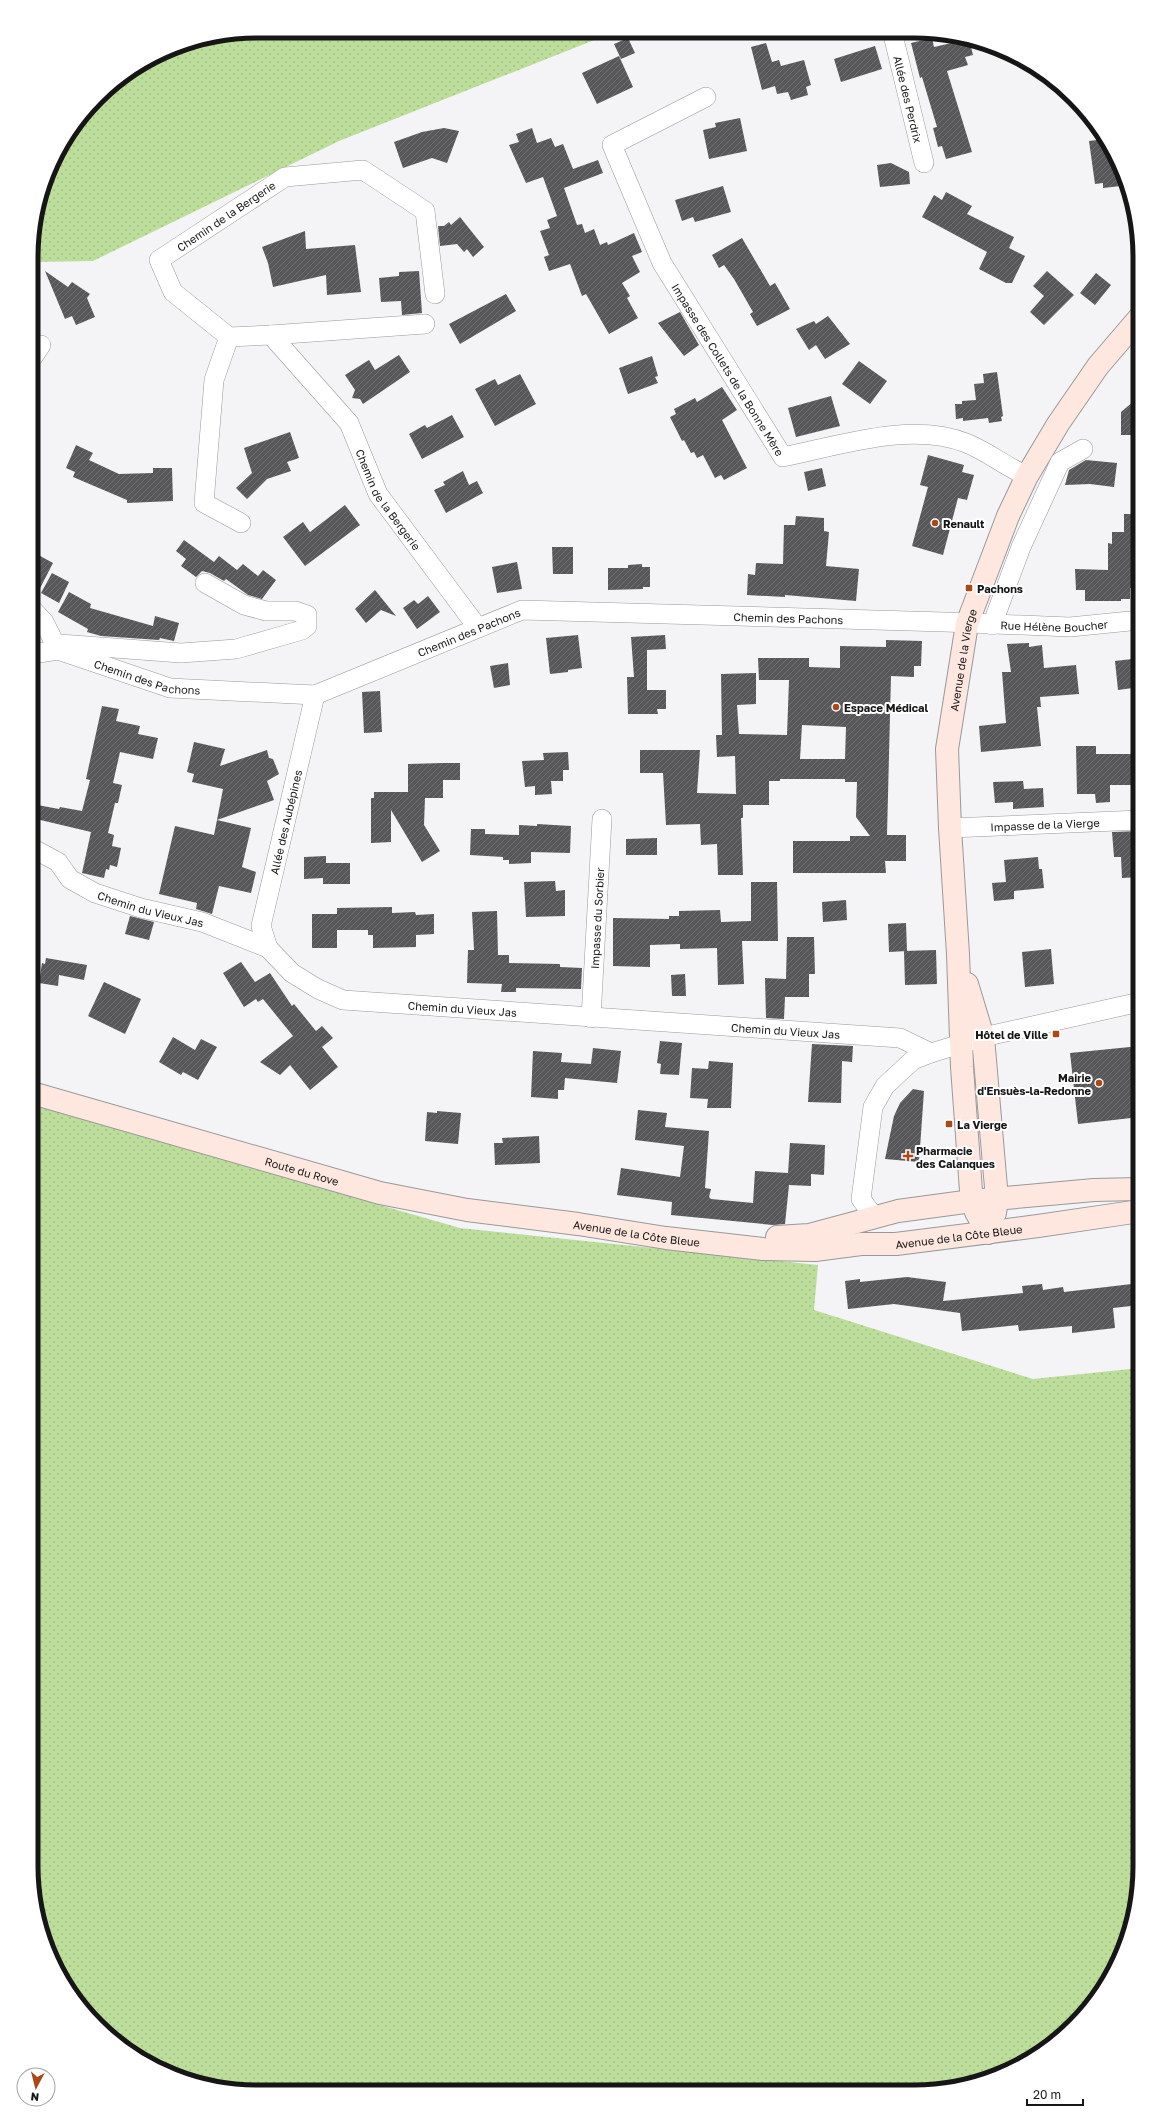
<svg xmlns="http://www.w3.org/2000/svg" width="1171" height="2123" font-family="'Golos Text',sans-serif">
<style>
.grass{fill:url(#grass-dots)}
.building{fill:url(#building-hatch);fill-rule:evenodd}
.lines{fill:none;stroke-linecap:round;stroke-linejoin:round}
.street-casing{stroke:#99999b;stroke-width:20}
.secondary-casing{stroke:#99999b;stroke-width:24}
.street{stroke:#fff;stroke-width:19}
.secondary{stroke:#fee7de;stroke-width:22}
.poi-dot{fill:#ac4718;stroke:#fff;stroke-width:1.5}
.labels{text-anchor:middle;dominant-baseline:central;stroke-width:4;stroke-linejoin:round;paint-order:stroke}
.street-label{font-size:11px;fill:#161617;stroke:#fff}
.poi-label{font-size:11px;font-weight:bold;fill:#161617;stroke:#fff;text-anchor:start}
.rim{fill:none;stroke:#161617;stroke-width:5}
</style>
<defs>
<pattern id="grass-dots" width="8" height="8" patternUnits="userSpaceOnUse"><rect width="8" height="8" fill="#bdde9b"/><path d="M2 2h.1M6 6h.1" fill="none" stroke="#a2be85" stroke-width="1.8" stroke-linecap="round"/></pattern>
<pattern id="building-hatch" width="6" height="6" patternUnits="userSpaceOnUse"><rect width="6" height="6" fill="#58585a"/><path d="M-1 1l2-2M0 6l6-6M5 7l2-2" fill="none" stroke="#707072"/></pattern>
</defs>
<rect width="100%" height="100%" fill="#f4f4f7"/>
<!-- grass -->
<path class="grass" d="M257,31L612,33L339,141L93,261L33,262V228L54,157L108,87L171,48Z
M32,1105L460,1228L818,1265L814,1310L1033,1379L1140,1368L1139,1881L1123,1952L1093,2004L1051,2045L987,2080L914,2092L227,2090L170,2075L119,2045L78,2003L43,1939L31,1866Z"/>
<!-- building -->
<path class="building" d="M628,38L635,53L621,59L614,44Z
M932,38L934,47L969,39L973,55L965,57L968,65L947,71L972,152L946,159L942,146L938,147L933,128L937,127L922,77L920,78L911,43Z
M766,43L772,62L779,60L781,66L804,60L811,85L806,87L808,95L791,100L788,92L777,94L775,86L762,90L751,47Z
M875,46L882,69L841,82L834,59Z
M619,56L633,87L597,104L582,73Z
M740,118L747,151L709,159L703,130L716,127L715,123Z
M444,128L459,131L447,163L432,158L403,168L394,142L422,132Z
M532,128L537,143L551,138L555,147L563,144L573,169L598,160L603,173L564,188L577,225L582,224L585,233L594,229L600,245L607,242L608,245L634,233L642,252L632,256L640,272L622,283L630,296L627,298L638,318L609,334L586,294L582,296L570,264L549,271L544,257L549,255L540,231L550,228L547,220L557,216L543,177L526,183L509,145L519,142L516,134Z
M1105,139L1119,165L1121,186L1103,188V183L1095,184L1089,141Z
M891,163L909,172L910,184L880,187L877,165Z
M723,186L731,212L695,222L693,217L682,221L675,200Z
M946,192L972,206L967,214L1014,237L1009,248L1025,256L1012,283H1006L979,269L987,252L922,217L934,195L942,200Z
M460,217L484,247L473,257L467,249L464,252L457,244L440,246L438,226H444L449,222L451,225Z
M305,231L306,249L355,245L361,292L327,295L326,275L273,287L268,263L262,247Z
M742,238L770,286L775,283L790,309L757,326L750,314L753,312L734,279L724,265L719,268L712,255Z
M45,271L68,287L72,282L90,294L87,298L95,317L76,325L72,316L65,319Z
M419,271L422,313L402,315L401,301L381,302L379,278L399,276V272Z
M1047,271L1074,295L1044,325L1030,312L1044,296L1033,286Z
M1096,273L1111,285L1095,305L1080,293Z
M506,294L516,311L460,344L449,324Z
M680,312L699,345L684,356L658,323Z
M828,316L850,344L825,359L816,345L809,350L796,329L814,321L816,324Z
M399,355L410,372L363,404L360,399L352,398L355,390L345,375L369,360L375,370Z
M652,356L658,376L655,377L658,383L628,394L619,368Z
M859,361L887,381L870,404L842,384Z
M997,372L1003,416L1001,417L1002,421L989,423L988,418L963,421V418L956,419L955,404H962V401L976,400L974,384L984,383L983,374Z
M520,374L536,404L495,426L475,389L495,379L498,385Z
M722,387L737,410L722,420L747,468L724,480L721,475L715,478L703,455L697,458L694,452L691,453L684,440L682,441L670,417L676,414L674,409L695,398L697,402Z
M831,396L840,426L796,437L788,408Z
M1140,396V435H1121V412Z
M452,415L464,437L422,459L409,434L425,425L427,428Z
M290,432L299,458L287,462L291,471L267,479L247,499L236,488L252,473L244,448Z
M76,445L93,453L89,460L119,474L153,473V468H172L173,501L127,503V500L73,477L75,472L66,468Z
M928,455L964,465L962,472L974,475L967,500L958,498L943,555L912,546L928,487L920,485Z
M1086,460L1117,463L1114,487L1090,484L1065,485L1069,470Z
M822,468L826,486L808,491L804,472Z
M463,471L469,485L477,481L483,493L446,513L434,490L445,485L443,482Z
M345,505L360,525L305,566L283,537L303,522L310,532Z
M1124,514H1140V587L1130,588V599H1121V601H1085V590H1076L1075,569L1108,570V543L1112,544V532H1124Z
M796,516L824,518V531L829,532L826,566L859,569L856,601L785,595V597L747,595L748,574L755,575L756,563L783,564L784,525H795Z
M184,540L214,562L219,556L237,570L243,564L258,576L263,570L276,580L262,599L248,595L226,579L224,581L210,573L202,571L196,577L181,566L186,559L176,551Z
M552,547H573V574H553Z
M33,552L53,563L35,598H32Z
M517,562L522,589L497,593L492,567Z
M642,564V567H650V587H643V589L608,590V568H628V565Z
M52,573L69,582L59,603L41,593Z
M375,590L396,616L381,610L366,623L355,609Z
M69,592L91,604L90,608L153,626L155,616L179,623L174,641L160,638L159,640L101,636L87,632L88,629L58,612Z
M428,596L440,612L417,629L403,608L414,600L418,604Z
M578,635L582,668L568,670V672L550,674L546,638Z
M665,635L666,649L647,650V690H666V709H657L658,714H628L627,677H634L631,637Z
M886,640L922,641L921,666H914V677L891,676L887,835H906V861H885L886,873H793V841H850V836H870L856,817L857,782H845V779H780V781H769V805H743V818H741L743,875H718L717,844L701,845L700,824L666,825L663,773H640V750H700L697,793L736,794L735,756L717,757L716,735H722L721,674L756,673V704L737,705L739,734L787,735L789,680H759L758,658H809V667L840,668V646L886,647ZM802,725L846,727L845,759H800Z
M1029,643V647L1042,645L1044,668L1076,665L1079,694L1040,697L1041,707H1037L1041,746L981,752L979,726L1006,723L1002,672H1011L1007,644Z
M1132,659L1133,664L1140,663V687L1118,690L1115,661Z
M508,663L510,685L494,688L490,666Z
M380,691L382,732L364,733L362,692Z
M102,706L119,709L116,721L140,726L138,734L158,738L153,759L120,752L113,783L122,785L118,803H115L108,833L114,835L112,846L121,848L117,867L110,865L109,870L106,869L104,878L82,873L91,832L32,818V804L59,809L60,807L82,811L90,780L86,779Z
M194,742L225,749L220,766L267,750L269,758L273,759L279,774L267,781L274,800L217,820L223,789L192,782L194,774L187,772Z
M1076,746H1096V754H1140V785H1110V802L1096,803L1095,794H1077Z
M568,752L569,770H563V781H551L552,794L535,795V786L525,787L522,761L544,760L543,753Z
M443,763H460V780H443V798H425L424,825L440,851L422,862L391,810V842L371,843V798H374V792H408V764Z
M1023,781L1024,789L1043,788L1044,807L1013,809V802L995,803L993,782Z
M217,820L251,828L242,867L256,872L251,893L219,886L212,914L196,909L197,903L159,894L175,826L214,835Z
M537,824L571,826L570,853L531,852V863L509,864V860H503V857L470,855L471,829H485V834L519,835V825L537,826Z
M1140,831V877L1122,878L1121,857H1114L1112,832Z
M657,838V855H626V839Z
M326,856V863H350V884H323V878L304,879V857Z
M1038,857L1039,869H1042L1044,888L1014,891V899L994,901L992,883L1006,882L1004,860Z
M555,881L556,891L565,890V916L526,917L524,882Z
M751,882H777L778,941H742L744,984L718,985L717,948L680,949V944L650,945V967L613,966V918L669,919V916H679V911L720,910L721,922L751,921Z
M846,900L847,920L823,922L822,902Z
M392,907V913L415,912L416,915L434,914V934L416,935V947L373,948V935H368V930H337V948H312V914H337V908Z
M497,911L498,955H509V963L560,964V967L582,968L581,989L516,988V992H501L502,984L467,983L468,950H474L472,912Z
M130,916L154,922L149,940L125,934Z
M906,923L907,951L889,952L888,924Z
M787,937H814L815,974H809V997H785L784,1019L766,1018L765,978L786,979Z
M1051,949L1054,984L1025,987L1022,952Z
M936,950L937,984L905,985L904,951Z
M46,958L87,965L84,980L59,975L58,986L39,983L42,963L45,964Z
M241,962L255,982L270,973L292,1006L294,1004L316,1031L322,1026L333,1038L322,1047L338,1067L310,1090L290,1065L280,1075L260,1062L293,1036L263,999L258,1002L256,999L244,1007L223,973Z
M685,974L686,996H672L671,975Z
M104,982L141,999L125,1034L88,1016Z
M173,1037L195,1050L201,1039L217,1047L198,1080L183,1072L181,1075L159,1062Z
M660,1041L682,1043L679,1075L660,1074L661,1064L657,1063Z
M812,1044L853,1046L852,1062L842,1061L841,1103L808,1102Z
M1140,1046V1117L1078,1124L1070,1053Z
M593,1048L621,1051L617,1083L565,1078L564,1090H558V1099L531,1097L533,1051L562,1053L561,1062L591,1064Z
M709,1061L733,1063L731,1108H707L708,1099L690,1098L692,1068L708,1069Z
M913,1089L924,1091L919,1162L885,1159L894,1116L900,1103Z
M638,1110L667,1113L665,1127L709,1131L705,1188L711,1189L709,1197L711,1199L753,1203L755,1171L788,1173L790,1143L825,1145L824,1175L811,1174V1186L789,1185L785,1224L773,1225L671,1215L672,1202L617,1195L621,1168L680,1177L684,1146L635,1140Z
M437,1111L461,1113L458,1144L425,1141L427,1112L437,1113Z
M539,1136L540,1163L495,1165L494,1143H503L502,1138Z
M907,1277L946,1282L943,1301L1023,1293L1022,1286L1042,1284L1043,1290L1063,1287L1064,1292L1140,1283V1305L1113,1308L1115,1328L1072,1333V1326L1019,1331L1018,1325L962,1331L960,1313L894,1304L848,1309L845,1281L860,1279V1282Z"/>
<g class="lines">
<!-- street casing -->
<g class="street-casing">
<g id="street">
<path id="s1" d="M893,35L924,163"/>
<path id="s2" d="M706,97L612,145L662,263L783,457C838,446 911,421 966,443C987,451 1006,467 1027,476"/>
<path id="s3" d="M435,294L425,211L363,170L285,177L159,260L173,292L229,337L271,335L349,423L378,494L478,628"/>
<path d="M271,335L425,324"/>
<path d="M229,337L214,380L204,503L241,523"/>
<path d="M33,357L41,345"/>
<path d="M32,609L44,622L58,650"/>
<path d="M992,625L1021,547L1060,462L1083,449"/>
<path d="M60,644L181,653L236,649L302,630L307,626V615L295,611H266L244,605L205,583"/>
<path id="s4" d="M32,654L58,650L170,688L315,695L522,610L945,622L1070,627L1140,620"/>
<path id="s5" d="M950,828L1140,820"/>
<path id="s6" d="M32,848L58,862L70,879L95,893L141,908L202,922L268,948L292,973L318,989L343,1000L900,1038L931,1053"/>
<path id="s7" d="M268,948L261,926L315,695"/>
<path id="s8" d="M591,1018L602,819"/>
<path d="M874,1217L861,1199L873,1107L885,1086L913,1060L931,1053L983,1037L1140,1002"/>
</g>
</g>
<!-- secondary casing -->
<g class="secondary-casing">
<g id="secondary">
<path d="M967,984L983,1037L997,1199L995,1213"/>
<path id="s9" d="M32,1093L380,1193L467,1210L578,1224L666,1238L763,1249L815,1250L861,1244H896L1038,1226L1140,1211"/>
<path id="s10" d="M988,1233L976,1212L971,1191L962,1067L958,954L950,828L947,749L967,624L1008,516L1027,476L1058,424L1098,366L1140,317"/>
<path d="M777,1237L809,1235L898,1211L972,1201L1094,1190L1140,1189"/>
</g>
</g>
<!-- street -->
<use href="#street" class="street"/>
<!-- secondary -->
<use href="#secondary" class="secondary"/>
</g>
<!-- markers -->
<g class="poi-dot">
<circle cx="935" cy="523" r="4"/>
<rect x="965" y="584" width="8" height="8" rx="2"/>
<circle cx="836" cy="707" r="4"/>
<rect x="1052" y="1030" width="8" height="8" rx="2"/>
<circle cx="1099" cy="1083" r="4"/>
<rect x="945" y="1120" width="8" height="8" rx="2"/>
<path d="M906 1150h4v4h4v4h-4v4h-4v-4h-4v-4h4z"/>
</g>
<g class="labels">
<!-- street labels -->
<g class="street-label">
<text stroke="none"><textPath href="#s1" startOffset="66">Allée des Perdrix</textPath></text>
<text transform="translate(226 216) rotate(-34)">Chemin de la Bergerie</text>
<text stroke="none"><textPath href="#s2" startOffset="359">Impasse des Collets de la Bonne Mère</textPath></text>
<text stroke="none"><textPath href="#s3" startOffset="740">Chemin de la Bergerie</textPath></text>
<text stroke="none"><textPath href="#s4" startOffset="780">Chemin des Pachons</textPath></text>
<text stroke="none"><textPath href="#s4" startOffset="1046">Rue Hélène Boucher</textPath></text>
<text stroke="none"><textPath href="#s4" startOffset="456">Chemin des Pachons</textPath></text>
<text stroke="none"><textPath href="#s10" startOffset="579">Avenue de la Vierge</textPath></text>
<text stroke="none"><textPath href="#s4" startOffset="120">Chemin des Pachons</textPath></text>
<text stroke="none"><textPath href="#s7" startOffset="130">Allée des Aubépines</textPath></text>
<text stroke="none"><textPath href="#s5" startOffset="95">Impasse de la Vierge</textPath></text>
<text stroke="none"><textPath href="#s6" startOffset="137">Chemin du Vieux Jas</textPath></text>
<text stroke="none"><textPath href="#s8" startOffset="100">Impasse du Sorbier</textPath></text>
<text stroke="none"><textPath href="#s6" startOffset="473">Chemin du Vieux Jas</textPath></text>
<text stroke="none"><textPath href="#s6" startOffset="797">Chemin du Vieux Jas</textPath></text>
<text stroke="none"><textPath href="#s9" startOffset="281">Route du Rove</textPath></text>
<text stroke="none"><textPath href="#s9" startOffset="622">Avenue de la Côte Bleue</textPath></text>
<text stroke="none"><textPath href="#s9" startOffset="946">Avenue de la Côte Bleue</textPath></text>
</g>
<!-- poi labels -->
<g class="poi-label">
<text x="943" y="523">Renault</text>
<text x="977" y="588">Pachons</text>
<text x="844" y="707">Espace Médical</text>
<text x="1048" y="1034" text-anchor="end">Hôtel de Ville</text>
<text x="1091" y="1077" text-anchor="end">Mairie<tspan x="1091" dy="13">d'Ensuès-la-Redonne</tspan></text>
<text x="957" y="1124">La Vierge</text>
<text x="916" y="1150">Pharmacie<tspan x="916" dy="13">des Calanques</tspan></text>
</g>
</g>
<!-- crop -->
<path d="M0 0H1171V2123H0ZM257 38H914A219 219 0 0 1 1133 257V1866A219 219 0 0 1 914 2085H257A219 219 0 0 1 38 1866V257A219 219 0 0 1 257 38Z" fill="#fff" fill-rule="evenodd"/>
<path class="rim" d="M257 38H914A219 219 0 0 1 1133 257V1866A219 219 0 0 1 914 2085H257A219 219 0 0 1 38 1866V257A219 219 0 0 1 257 38Z"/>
<!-- north arrow -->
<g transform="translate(36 2087) rotate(187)"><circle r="19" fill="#ffffff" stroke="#a2a2a2"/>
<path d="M0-3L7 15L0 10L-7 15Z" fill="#ac4718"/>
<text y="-6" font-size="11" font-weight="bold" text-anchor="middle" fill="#161617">N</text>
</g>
<!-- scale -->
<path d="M1027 2099v6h56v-6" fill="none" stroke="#161617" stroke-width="2"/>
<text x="1033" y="2099" font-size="12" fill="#161617" stroke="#ffffff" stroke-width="3" paint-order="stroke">20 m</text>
</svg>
